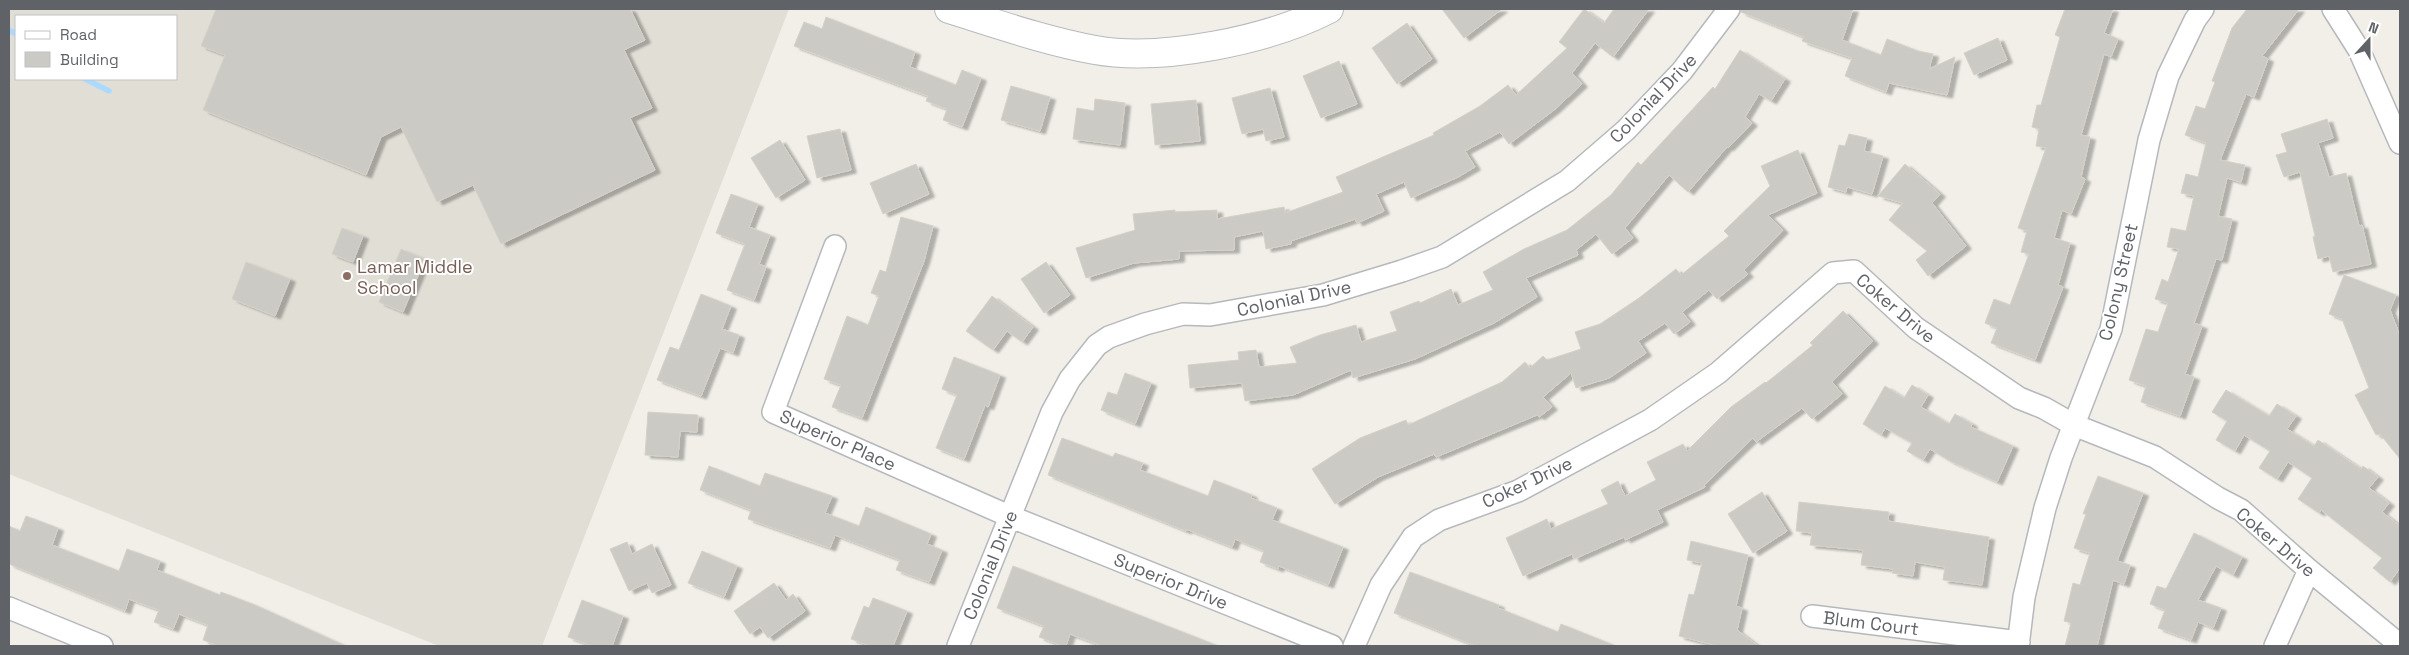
<svg xmlns="http://www.w3.org/2000/svg" width="2409" height="655" font-family="'Space Grotesk',sans-serif">
<style>
.education{fill:#e1ded6;fill-rule:evenodd}
.lines{fill:none;stroke-linecap:round;stroke-linejoin:round}
.stream{stroke:#aadaff;stroke-width:5.5}
.building{fill:#cccac5;stroke:#d6d1c6;filter:url(#shadow)}
.street-casing{stroke:#b5b8bc;stroke-width:24}
.secondary-casing{stroke:#b6babf;stroke-width:30}
.street{stroke:#fff;stroke-width:21}
.secondary{stroke:#fff;stroke-width:28}
.education-dot{fill:#8d6e63;stroke:#fff;stroke-width:2}
.labels{text-anchor:middle;dominant-baseline:central;stroke-width:4;stroke-linejoin:round;paint-order:stroke}
.street-label{font-size:18px;fill:#5f6368;stroke:#fff}
.education-label{font-size:18px;fill:#785e54;stroke:#fff;text-anchor:start}
</style>
<defs>
<filter id="shadow"><feDropShadow dx="5.5" dy="3" stdDeviation="1" flood-color="#0004"/></filter>
</defs>
<rect width="100%" height="100%" fill="#f1efe8"/>
<!-- education -->
<path class="education" d="M9,9H789L542,646H439L9,474ZM16,16H176V79H16Z"/>
<g class="lines">
<!-- stream -->
<path class="stream" d="M9,30L16,34
M85,79L109,91"/>
</g>
<!-- building -->
<path class="building" d="M216,9H630L645,40L624,50L652,108L630,118L655,170L501,244L473,185L437,202L401,127L381,137L366,175L203,110L225,55L201,46Z
M1442,9H1502L1464,38Z
M1584,9L1604,23L1614,9H1649L1613,57L1595,43L1572,73L1582,84L1554,110L1509,144L1500,132L1465,151L1475,167L1458,177L1411,198L1404,182L1376,194L1384,211L1357,223L1355,219L1291,241V244L1266,249L1263,231L1234,237V250L1179,251V259L1134,263L1086,278L1076,248L1135,230L1133,214L1175,210V212L1217,210V219L1284,207L1285,213L1343,192L1336,177L1434,135L1433,133L1480,106L1508,85L1516,95L1567,48L1559,42Z
M1741,9H1853L1842,40L1881,55L1887,39L1918,51L1933,54L1929,69L1955,57L1947,95L1889,83L1886,92L1845,76L1852,58L1802,41L1804,37L1741,12Z
M2065,9H2113L2104,33L2118,39L2111,57L2104,54L2081,135L2090,137L2081,177L2085,179L2071,214L2062,210L2054,238L2070,243L2058,285L2063,287L2035,360L1991,343L1997,328L1985,323L1994,299L2010,305L2029,254L2021,252L2027,231L2018,228L2046,148L2036,146L2039,129L2032,127L2037,105H2041L2060,37L2055,35Z
M2247,9H2299L2262,56L2268,59L2254,97L2246,94L2220,160L2245,165L2241,182L2227,178L2218,216L2232,219L2222,260L2216,259L2194,323L2202,326L2185,374L2194,377L2180,416L2141,402L2146,386L2129,380L2146,329L2158,332L2168,303L2155,299L2162,279L2168,282L2179,249L2167,247L2171,228L2186,231L2194,196L2181,193L2186,174L2198,177L2206,143L2185,135L2196,106L2205,109L2215,82L2212,81L2232,28Z
M826,17L915,52L910,67L956,85L962,70L981,78L962,127L943,120L947,109L926,101L928,96L794,46L804,22L822,29Z
M1407,23L1432,59L1397,84L1372,48Z
M1998,38L2007,60L1974,75L1964,53Z
M1740,50L1785,79L1771,101L1759,94L1745,117L1752,123L1728,148L1727,147L1688,192L1669,175L1625,228L1633,238L1612,254L1596,234L1576,250L1578,255L1526,278L1537,297L1494,323L1415,359L1353,378L1351,370L1293,395L1245,401L1242,383L1190,388L1188,365L1239,360L1238,352L1256,350L1259,367L1297,363L1290,347L1320,335L1356,325L1361,342L1397,331L1390,312L1419,301L1420,303L1451,289L1458,305L1493,290L1483,272L1524,249L1567,230L1611,195L1638,162L1641,165L1713,87L1715,89Z
M1339,61L1357,104L1321,118L1303,76Z
M1011,86L1050,97L1040,131L1001,120Z
M1270,88L1284,137L1266,141L1263,129L1242,134L1232,98Z
M1095,99L1125,103L1120,145L1073,139L1077,108L1094,111Z
M1196,100L1200,141L1155,145L1151,104Z
M2327,119L2333,138L2318,143L2329,177L2346,173L2359,226L2362,225L2371,264L2333,272L2329,256L2318,259L2313,237L2315,236L2300,172L2284,177L2276,155L2287,152L2281,134Z
M840,129L851,170L817,178L807,136Z
M1849,134L1867,138L1864,151L1883,156L1872,194L1847,187L1846,192L1828,187L1839,145L1845,146Z
M780,140L805,180L776,198L751,158Z
M1798,150L1817,193L1768,215L1783,230L1744,270L1748,274L1717,299L1709,290L1682,312L1690,322L1674,334L1665,323L1638,341L1646,353L1609,378L1576,388L1571,373L1543,397L1552,407L1539,417L1537,415L1436,457L1434,454L1378,477L1335,504L1312,469L1360,438L1406,420L1408,425L1502,382L1525,362L1530,368L1543,356L1547,360L1581,349L1575,332L1600,324L1639,298L1676,269L1681,275L1729,236L1724,231L1770,186L1761,166Z
M916,164L929,194L883,214L870,183Z
M1905,164L1940,194L1932,203L1966,246L1928,276L1916,260L1927,251L1889,220L1903,203L1878,196Z
M731,194L758,204L749,227L770,235L759,264L766,267L754,300L727,290L745,244L716,233Z
M901,217L933,226L924,261L862,418L832,407L841,385L824,379L847,316L868,325L879,296L871,293L880,270L886,272Z
M342,228L363,236L353,262L332,254Z
M401,249L425,259L403,312L379,302Z
M246,262L290,279L275,316L232,299Z
M1046,262L1070,295L1044,313L1021,279Z
M2344,275L2396,295L2390,310L2400,336V459L2380,434L2376,435L2355,395L2369,388L2342,319L2329,314Z
M701,294L731,306L722,329L739,335L733,353L720,348L701,396L657,380L670,347L679,350Z
M992,296L1033,327L1022,342L1007,331L993,350L966,331Z
M1843,311L1873,341L1832,382L1842,394L1812,419L1802,408L1756,442L1753,438L1704,485L1705,487L1657,510L1663,522L1625,540L1624,537L1574,559L1572,554L1523,576L1506,538L1547,519L1551,529L1608,504L1601,490L1618,481L1625,496L1656,480L1647,462L1683,444L1687,451L1731,407L1765,382L1766,383L1813,345L1810,343Z
M954,357L1000,375L988,407L985,405L964,459L936,448L957,395L942,389Z
M1125,373L1151,383L1135,424L1101,410L1108,392L1117,395Z
M1912,385L1928,395L1921,407L1949,424L1955,414L1972,424L1971,427L2013,446L1997,482L1950,461L1930,449L1923,460L1907,451L1912,443L1885,428L1881,435L1863,424L1885,386L1904,398Z
M2226,390L2269,416L2277,404L2296,416L2287,429L2314,446L2318,440L2361,469L2363,466L2378,477L2369,488L2389,503L2382,512L2400,526V568L2390,582L2373,568L2382,558L2321,510L2319,513L2298,499L2312,478L2288,462L2277,479L2259,468L2270,451L2244,435L2235,451L2216,440L2227,421L2212,412Z
M648,412L698,415L697,432L680,431L678,457L645,455Z
M1062,438L1113,457L1115,453L1143,463L1140,470L1208,496L1214,480L1252,495L1251,498L1277,508L1272,520L1343,547L1328,585L1279,566L1278,569L1260,562L1264,551L1235,539L1232,547L1186,529V531L1048,475Z
M709,466L760,486L765,473L832,496L825,513L859,526L866,507L931,534L927,544L942,550L929,582L896,570L900,560L835,535L830,548L748,519L751,510L700,490Z
M2098,476L2143,493L2117,561L2130,565L2124,584L2113,580L2097,646H2065L2071,623L2064,621L2073,583L2080,585L2090,553L2074,548L2086,514H2083Z
M1762,492L1787,531L1753,553L1728,514Z
M1799,502L1889,512L1888,521L1989,537L1982,585L1943,580L1945,567L1915,562L1913,576L1892,573L1893,569L1861,565L1863,550L1810,545L1812,533L1796,531Z
M26,516L58,528L52,545L119,571L127,549L160,561L157,570L220,595L221,592L255,605L346,646H219L203,640L208,625L179,614L173,629L154,622L159,610L129,599L125,611L9,564V526L20,531Z
M2194,533L2242,557L2233,575L2216,566L2198,600L2221,608L2213,628L2198,622L2191,640L2158,628L2165,610L2150,604L2157,586L2166,589Z
M1691,541L1748,555L1736,606L1742,608L1737,630L1758,646H1718L1679,636L1689,594L1694,595L1702,563L1687,560Z
M627,542L632,554L652,544L671,585L652,593L647,583L629,591L610,549Z
M702,551L737,566L724,597L688,583Z
M1013,566L1216,645V646H1103L1070,634L1066,646H1063L1039,637L1044,626L997,608Z
M1410,572L1499,605L1498,608L1558,632L1561,624L1616,646H1476L1394,613Z
M774,583L786,600L793,594L805,611L768,638L760,627L750,634L734,611Z
M873,598L907,611L893,646H871L851,639L864,606L869,608Z
M582,600L623,616L612,646H593L568,637Z"/>
<g class="lines">
<!-- street casing -->
<g class="street-casing">
<path id="street" d="M2333,9L2359,50L2400,143
M835,246L773,412L1009,516L1332,646
M9,608L102,646
M1812,616L2019,642
M958,646L1052,412L1070,379L1097,345L1109,337L1145,324L1183,314L1210,315L1323,295L1402,271L1442,257L1567,181L1626,130L1682,71L1729,9
M1354,646L1381,585L1413,537L1439,520L1518,491L1650,420L1718,373L1833,273L1854,271L1916,328L2019,398L2044,408L2074,425L2155,457L2218,498L2241,510L2309,570L2400,645
M2018,646L2024,597L2045,508L2061,458L2111,329L2149,140L2168,76L2195,20L2203,9
M2275,646L2309,570"/>
</g>
<!-- secondary casing -->
<g class="secondary-casing">
<path id="secondary" d="M949,9C997,24 1046,41 1095,50C1162,62 1269,40 1329,9"/>
</g>
<!-- street -->
<use href="#street" class="street"/>
<!-- secondary -->
<use href="#secondary" class="secondary"/>
</g>
<!-- markers -->
<circle class="education-dot" cx="347" cy="276" r="5"/>
<g class="labels">
<!-- street labels -->
<g class="street-label">
<text transform="translate(1653 98) rotate(-46)">Colonial Drive</text>
<text transform="translate(2118 282) rotate(-77)">Colony Street</text>
<text transform="translate(1294 298) rotate(-12)">Colonial Drive</text>
<text transform="translate(1896 308) rotate(40)">Coker Drive</text>
<text transform="translate(838 440) rotate(24)">Superior Place</text>
<text transform="translate(1527 482) rotate(-25)">Coker Drive</text>
<text transform="translate(2276 542) rotate(40)">Coker Drive</text>
<text transform="translate(990 565) rotate(-68)">Colonial Drive</text>
<text transform="translate(1171 581) rotate(22)">Superior Drive</text>
<text transform="translate(1871 623) rotate(7)">Blum Court</text>
</g>
<!-- education labels -->
<g class="education-label">
<text x="357" y="266">Lamar Middle<tspan x="357" dy="21">School</tspan></text>
</g>
</g>
<!-- border -->
<rect width="2409" height="655" fill="none" stroke="#5f6368" stroke-width="20"/>
<!-- legend -->
<rect x="15" y="15" width="162" height="65" fill="#ffffff" stroke="#bfc1c3"/>
<rect x="25" y="31" width="25" height="8" fill="#ffffff" stroke="#bfc1c3"/>
<text x="60" y="40" font-size="15" fill="#5f6368">Road</text>
<rect x="25" y="52" width="25" height="15" fill="#cccac5" stroke="#bfc1c3"/>
<text x="60" y="65" font-size="15" fill="#5f6368">Building</text>
<!-- north arrow -->
<g transform="translate(2369 40) rotate(21)" stroke="#ffffff" stroke-width="4" paint-order="stroke">
<path d="M0-4L9 19L0 12L-9 19Z" fill="#5f6368"/>
<text y="-8" font-size="14" font-weight="bold" text-anchor="middle" fill="#5f6368">N</text>
</g>
</svg>
